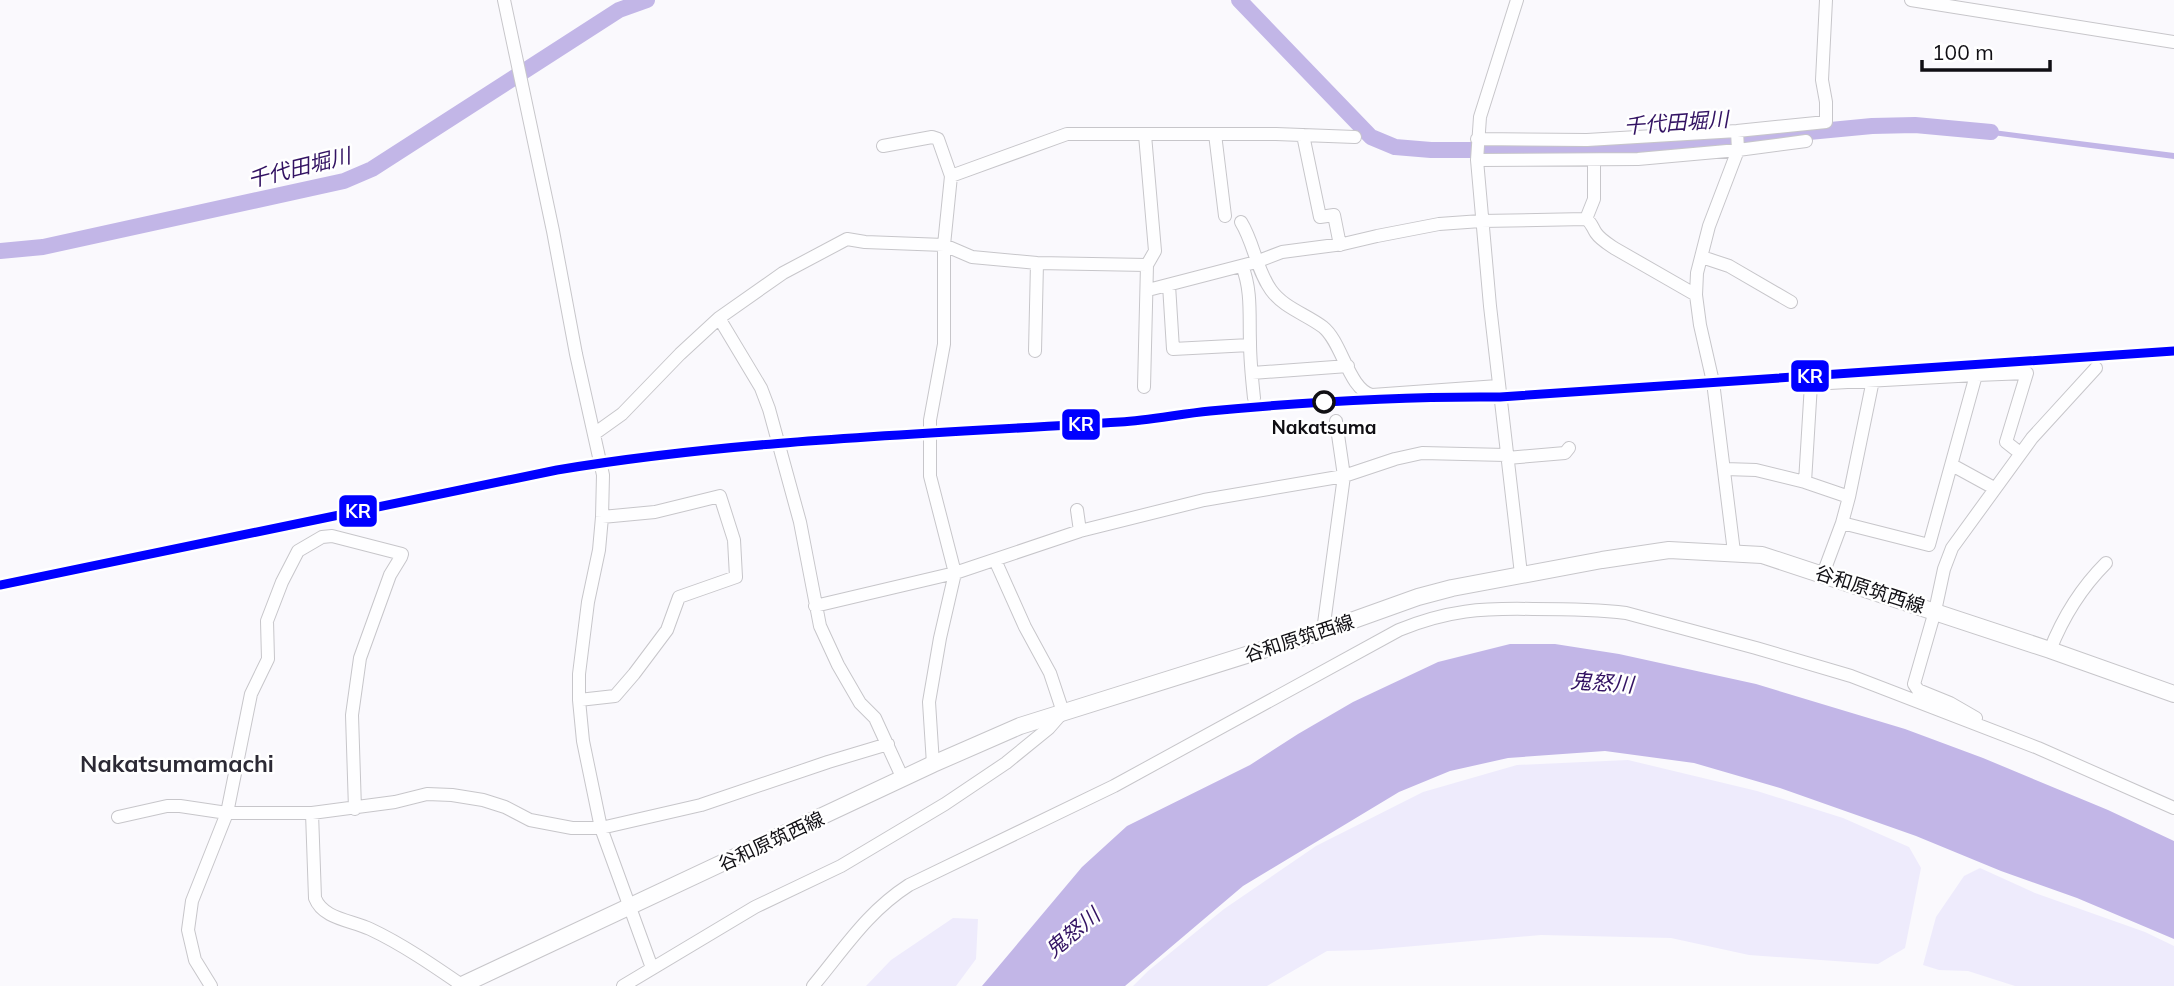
<svg xmlns="http://www.w3.org/2000/svg" width="2174" height="986" font-family="Mulish,'Noto Sans JP',sans-serif">
<style>
.green{fill:#eeebfc}
.water{fill:#c2b6e7}
.lines{fill:none;stroke-linecap:round;stroke-linejoin:round}
.river{stroke:#c2b6e7;stroke-width:16}
.minor-casing{stroke:#c7c6ca;stroke-width:14}
.major-casing{stroke:#c7c6ca;stroke-width:18}
.minor{stroke:#fefeff;stroke-width:12}
.major{stroke:#fefeff;stroke-width:16}
.rail-1-casing{stroke:#fff;stroke-width:14}
.rail-1{stroke:#00f;stroke-width:9}
.stop-dot{fill:#fff;stroke:#100f14;stroke-width:3.5}
.labels{text-anchor:middle;dominant-baseline:central;stroke-width:5;stroke-linejoin:round;paint-order:stroke}
.stop-label{font-size:19px;font-weight:bold;fill:#100f14;stroke:#fff}
.street-label{font-size:19px;fill:#100f14;stroke:#fff}
.water-label{font-size:21px;font-style:italic;fill:#331363;stroke:#fff}
.quarter-label{font-size:23px;font-weight:bold;fill:#2c2a35;stroke:#fff}
.line-badge{stroke:#fff;stroke-width:2.5}
.badge-label{font-size:19px;text-anchor:middle;font-weight:bold;fill:#fff}
</style>
<rect width="100%" height="100%" fill="#faf9fd"/>
<!-- green -->
<path class="green" d="M1628,760L1757,791L1843,818L1909,847L1921,868L1905,948L1878,964L1749,955L1671,938L1541,935L1369,950L1327,951L1267,986H1133L1148,971L1224,909L1316,846L1423,792L1517,765Z
M1980,868L2035,893L2145,932L2174,946V986H2015L1968,971L1939,970L1923,965L1936,917L1964,876Z
M953,918L978,919L976,959L956,986H866L891,960Z"/>
<!-- water -->
<path class="water" d="M1970,127L2174,153V159L1970,132Z
M1510,644H1555L1619,654L1756,684L1905,729L1983,758L2108,810L2174,841V939L2077,898L2001,871L1916,836L1780,788L1694,763L1605,751L1508,758L1450,771L1399,792L1243,886L1125,986H982L1082,867L1127,826L1250,765L1298,734L1353,702L1438,662Z"/>
<g class="lines">
<!-- river -->
<path class="river" d="M1239,0L1371,137L1395,147L1431,150H1564L1653,147L1872,126L1915,125L1991,132
M0,251L43,247L344,181L372,169L619,10L647,0"/>
<!-- minor casing -->
<g class="minor-casing">
<path id="minor" d="M504,0L553,231L576,354L603,475L602,517L599,550L588,602L579,674V700L583,741L601,828L652,968
M1517,0L1480,117L1477,160L1490,306L1521,574
M1911,0L2174,42
M1215,134L1225,216
M1303,135L1320,217L1334,215L1340,245
M1477,139L1587,140L1737,131L1826,122V102L1822,80L1826,0
M883,146L932,137L938,139L951,176L944,245V344L930,420V476L955,573L940,638L929,702L933,764
M1477,160L1638,159L1738,150L1806,141
M951,176L1067,134H1276L1355,137
M1586,219C1592,223 1592,227 1596,233C1600,239 1608,244 1614,248L1696,295
M1241,222C1254,243 1256,269 1271,290C1284,308 1306,314 1323,327C1342,342 1349,390 1372,395L1498,386
M1702,257L1729,266L1791,302
M1242,266C1252,290 1249,317 1250,342C1250,361 1252,379 1254,398
M1169,285L1173,349L1250,345
M1148,290L1256,262L1282,252L1343,244L1377,236L1439,224L1481,221L1586,219L1594,199V160
M719,318L761,388L769,409L800,522L820,626L838,665L860,703L875,718L903,779
M1035,351L1037,263
M1252,373L1348,366
M1976,375L2027,373L2006,442L2020,453
M1144,387L1147,265L1155,251L1145,135
M594,434L622,414L680,354L719,318L783,273L847,239L865,242L944,245L972,257L1037,263L1147,265
M1507,458L1565,453L1569,448
M1952,465L1994,488
M1725,469L1756,470L1805,482L1849,497L1842,523L1929,545L1976,375L1811,384L1805,482
M1849,497L1873,380
M1077,510L1080,531
M1734,552L1713,382L1700,325L1696,295L1697,273L1709,226L1738,150L1737,131
M1823,574L1842,523
M815,606L955,573L1080,531L1204,500L1344,476L1395,459L1422,453L1506,455
M1323,631L1344,476L1336,421
M2050,650C2063,617 2081,588 2106,563
M579,700L615,696L634,674L667,630L679,597L736,577L734,540L720,496L655,512L602,517
M1976,718L1950,703L1918,690L1914,684L1935,611L1944,569L1952,548L2032,438L2096,368
M312,813L315,898C323,919 351,920 370,929C402,944 434,966 463,986
M118,817L167,806H180L227,813H312L395,802L427,794L452,795L483,800L505,807L530,820L572,828H601L701,805L828,762L888,744
M211,986L195,960L188,930L192,901L227,813L251,694L268,659L267,621L282,582L298,551L322,537L332,536L402,554L401,557L390,575L360,658L352,715L355,809
M623,986L755,907L841,866L945,804L1006,763L1049,728L1063,712L1050,673L1025,627L995,560
M813,986C844,949 867,912 909,885L1114,786L1399,630C1448,610 1482,608 1533,609C1564,609 1594,609 1626,613L1756,648L1851,676L2038,748L2174,808"/>
</g>
<!-- major casing -->
<g class="major-casing">
<path id="major" d="M460,986L933,764L1020,726L1323,631L1418,597L1452,588L1602,560L1669,550L1762,555L2050,650L2174,694"/>
</g>
<!-- minor -->
<use href="#minor" class="minor"/>
<!-- major -->
<use href="#major" class="major"/>
<!-- rail-1 casing -->
<g class="rail-1-casing">
<path id="rail-1" d="M0,585L557,470C743,439 932,434 1120,422C1150,420 1180,414 1210,411C1306,402 1403,396 1500,397L2174,351"/>
</g>
<!-- rail-1 -->
<use href="#rail-1" class="rail-1"/>
</g>
<!-- markers -->
<circle class="stop-dot" cx="1324" cy="402" r="10"/>
<g class="labels">
<!-- stop labels -->
<g class="stop-label">
<text x="1324" y="427">Nakatsuma</text>
</g>
<!-- street labels -->
<g class="street-label">
<text transform="translate(1870 589) rotate(18)">谷和原筑西線</text>
<text transform="translate(1299 638) rotate(-18)">谷和原筑西線</text>
<text transform="translate(771 841) rotate(-25)">谷和原筑西線</text>
</g>
<!-- water labels -->
<g class="water-label">
<text transform="translate(1676 122) rotate(-4)">千代田堀川</text>
<text transform="translate(299 167) rotate(-14)">千代田堀川</text>
<text transform="translate(1602 682) rotate(4)">鬼怒川</text>
<text transform="translate(1072 932) rotate(-40)">鬼怒川</text>
</g>
<!-- quarter labels -->
<g class="quarter-label">
<text x="177" y="763">Nakatsumamachi</text>
</g>
</g>
<g class="line-badge">
<rect x="1790" y="359" width="40" height="34" rx="7" fill="#00f"/>
<rect x="1061" y="408" width="40" height="33" rx="7" fill="#00f"/>
<rect x="338" y="494" width="40" height="34" rx="7" fill="#00f"/>
</g>
<g class="badge-label">
<text x="1810" y="383">KR</text>
<text x="1081" y="431">KR</text>
<text x="358" y="518">KR</text>
</g>
<!-- scale -->
<path d="M1922 60v10h128v-10" fill="none" stroke="#100f14" stroke-width="3.5"/>
<text x="1932" y="60" font-size="21" fill="#100f14" stroke="#ffffff" stroke-width="5" paint-order="stroke">100 m</text>
</svg>
